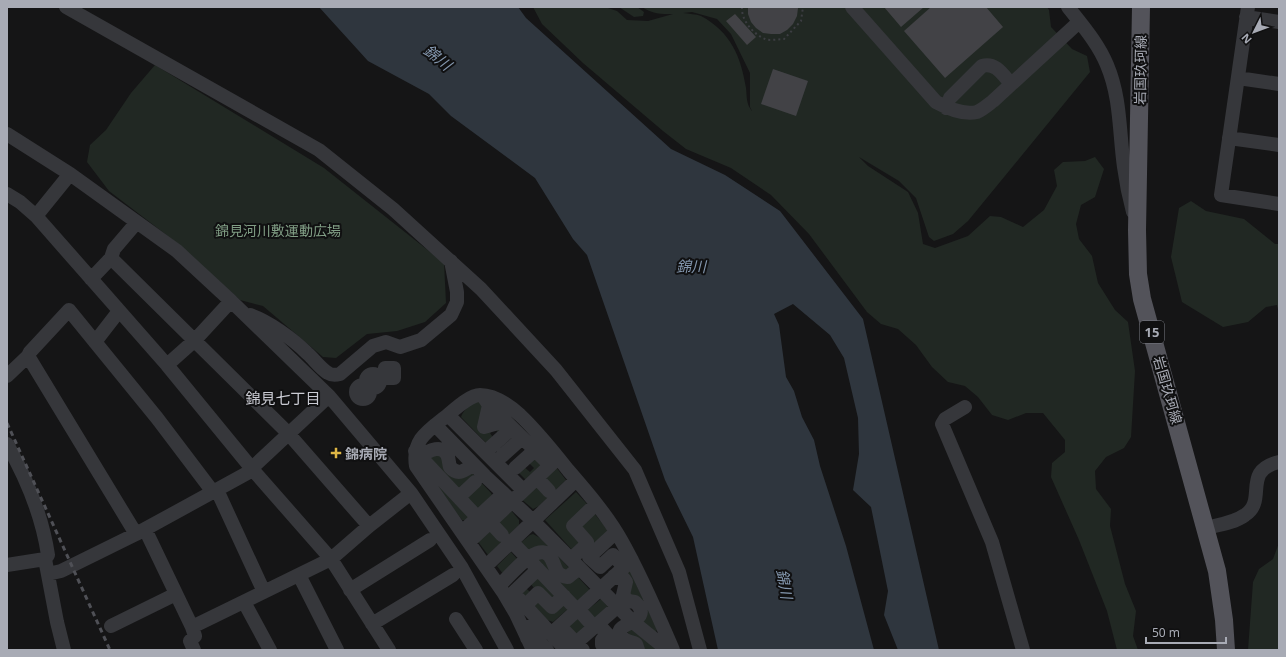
<svg xmlns="http://www.w3.org/2000/svg" width="1286" height="657" font-family="'Noto Sans','Noto Sans JP',sans-serif">
<style>
.green{fill:#212823;fill-rule:evenodd}
.water{fill:#2f363e}
.building{fill:#424246}
.lines{fill:none;stroke-linecap:round;stroke-linejoin:round}
.path{stroke:#3c3d42;stroke-width:2;stroke-dasharray:2 3;stroke-linecap:butt}
.minor{stroke:#36373b;stroke-width:14}
.major{stroke:#53535a;stroke-width:18}
.rail{stroke:#4f5056;stroke-width:3;stroke-dasharray:5 4;stroke-linecap:butt}
.poi-dot{fill:#deb645;stroke:#101011;stroke-width:1.5}
.labels{text-anchor:middle;dominant-baseline:central;stroke-width:4;stroke-linejoin:round;paint-order:stroke}
.shield{fill:#101011;stroke:#7a7c84;stroke-width:1}
.shield-label{font-size:13px;font-weight:bold;fill:#a8abb5}
.street-label{font-size:14px;fill:#a8abb5;stroke:#101011}
.park-label{font-size:14px;fill:#819e85;stroke:#101011}
.poi-label{font-size:14px;font-weight:bold;fill:#a8abb5;stroke:#101011;text-anchor:start}
.water-label{font-size:15px;font-style:italic;fill:#8396ad;stroke:#101011}
.neighbourhood-label{font-size:15px;fill:#c9cad2;stroke:#101011}
</style>
<rect width="100%" height="100%" fill="#151516"/>
<!-- green -->
<path class="green" d="M533,7H605L617,11L627,20L648,21L673,14C661,14 652,14 642,7H1047L1049,10L1051,27L1072,49L1087,56L1090,72L968,221L953,234L934,241L929,237L916,198L899,181L859,157L868,166L908,192L918,213L923,244L935,248L968,236L990,216L1001,217L1023,227L1044,210L1057,186L1054,170L1063,162L1085,161L1095,157L1104,169L1095,197L1081,205L1076,224L1079,239L1092,256L1098,283L1115,310L1128,322L1135,371L1131,437L1124,448L1106,457L1095,471L1096,489L1111,509L1110,526L1125,584L1136,611L1133,636L1138,650H1117L1107,611L1079,540L1051,477L1052,463L1065,452V440L1043,413H1026L1008,420L992,415L978,397L965,386L948,382L932,367L916,345L898,329L881,324L867,312L809,234L771,195L731,168L686,149L663,131L583,63L542,24ZM692,12L717,19L731,34L750,73V107L752,111C746,104 747,97 746,88C741,57 731,32 701,16C696,14 689,14 683,13Z
M619,7H637L644,12L643,16L634,17Z
M155,65L324,168L444,263L446,303L425,322L397,331L367,334L336,358L323,357L263,306L240,300L177,243L109,191L87,162L90,145L106,130L131,93Z
M1191,201L1206,211L1244,219L1275,244H1279V314L1277,305L1266,307L1248,322L1223,327L1182,302L1171,257L1179,208Z
M480,401L502,425L500,435L495,429L490,433L494,439L488,445L461,417C464,409 471,403 480,401Z
M434,452L471,474H473L491,493L492,495L478,510L428,456Z
M534,456L544,466L527,481L517,471L523,466L530,472L534,468L528,462Z
M556,467L566,480L539,506L533,509L520,498L542,478Z
M438,485L470,516L466,520H462L440,491Z
M576,492L588,505L567,526L582,543L574,552L545,520Z
M509,508L519,520V525L488,555L476,539Z
M593,512L609,531L580,560L579,529Z
M533,534L542,539L572,571L558,569L519,544L530,535Z
M1279,543V650H1248L1253,582L1259,569L1273,559Z
M511,552L518,560L503,574L497,566Z
M541,555L550,566L577,576L589,589V591L577,601L534,558Z
M630,571L657,629L656,633L640,620L630,597L623,576Z
M537,575L557,597L525,598L521,590L525,587L530,592L534,588L529,582Z
M601,599L610,609L596,622L586,611Z
M563,602L569,608L553,622L547,620L532,603Z
M580,616L588,626L575,637L567,628Z
M627,626L658,650H641L629,639Z"/>
<!-- water -->
<path class="water" d="M319,7H518L526,18L671,149L725,175L780,211L863,319L939,650H898L884,615L888,591L871,507L853,490L859,454L858,418L844,358L830,335L793,304L774,314L779,325L786,377L794,391L802,417L814,440L820,466L846,546L874,650H718L693,537L665,480L587,255L573,239L535,178L451,116L429,94L368,61Z"/>
<!-- building -->
<path class="building" d="M748,7H798V8L797,16L793,24L787,30L780,34H771L763,33L756,28L751,22L748,14Z
M884,7H924L901,27Z
M931,7H986L1003,27L945,78L904,31Z
M735,14L756,37L747,45L726,21Z
M773,69L808,81L796,116L761,104Z"/>
<g class="lines">
<!-- path -->
<path class="path" d="M742,7C741,20 753,34 765,39C770,41 779,39 784,39L801,21L803,7"/>
<!-- minor -->
<path class="minor" d="M66,7L319,150L393,209L481,289L556,370L635,470L679,572L700,650
M852,7L936,102C947,108 964,115 977,112C982,110 989,104 993,101L1079,22
M1068,7C1082,25 1098,43 1107,65C1121,98 1119,132 1124,167C1126,182 1129,197 1133,212
M1248,7L1221,195L1279,204
M1246,17L1279,22
M1238,78L1279,84
M946,108L950,98L982,66C996,62 1003,75 1011,84
M7,134L70,174L177,251L231,301L329,396L411,493L462,568L507,650
M1229,138L1279,145
M7,194L20,202L36,216L167,365L253,470L331,559L389,650
M36,216L70,174
M111,258L114,249L137,222
M91,279L111,258L287,432L369,526
M250,315C268,321 293,339 307,353C314,359 320,368 328,373C331,375 336,375 340,374L373,346L386,342L400,347L421,340L451,315L457,302V292L451,261
M95,342L119,311
M28,356L136,534
M167,365L195,340L231,301
M385,368H394V378H384Z
M366 381a7 7 0 1 1 14 0a7 7 0 1 1-14 0Z
M7,376L28,356L30,352L69,310L157,418L213,492
M356 392a7 7 0 1 1 14 0a7 7 0 1 1-14 0Z
M483,396L489,405L550,465
M489,405L484,427L505,421
M965,407L945,419L942,424L992,542L1023,650
M448,415L523,490
M435,425L485,476L533,521L633,622L659,643L672,649
M7,444C27,479 42,515 48,555L45,559L57,622L64,650
M491,447L512,428
M415,451L478,518
M502,456L522,438
M421,457C428,450 444,443 448,457C449,460 449,464 450,467C458,476 465,471 473,464
M252,468L329,396
M515,468L535,450
M537,478L549,491
M217,490L264,592
M459,497L475,482
M490,522L502,535
M1206,528C1218,525 1234,523 1245,515C1268,500 1241,471 1279,462
M145,529L192,627L195,636L190,641L194,650
M462,532L503,494
M616,532L589,557L600,567L613,555L624,567
M469,542L558,458
M512,542L577,610
M571,559L586,545L587,542L573,526L596,504
M7,565L45,559
M486,566L576,480
M48,574L61,571L136,534L253,470
M299,575L337,650
M614,576L624,579L626,582L623,595L628,601L635,602C658,624 604,622 624,639C628,642 632,642 636,644L638,650
M499,586C509,577 541,535 552,560C557,570 555,575 568,577L579,568
M350,590L430,540
M514,592L538,569
M519,599L566,650
M244,602L270,650
M525,606L538,593L552,607L564,596
M578,609L594,627
M456,619L476,650
M372,624L453,575
M598,624L622,650
M111,626L176,594
M560,626L583,650
M192,627L331,559L369,526L411,493
M523,628C534,625 541,628 551,634L632,560
M527,638C537,640 541,643 547,650
M576,643L617,607
M533,650L516,614L503,592L416,466C412,441 426,432 444,418C453,411 469,395 480,395C494,395 510,406 520,415C538,432 553,451 568,470C587,492 607,515 621,540C641,575 657,613 673,650
M606,650L602,645V640L607,634"/>
<!-- major -->
<path class="major" d="M1141,7L1137,230L1138,274L1142,299L1217,571L1224,620L1226,650"/>
<!-- rail -->
<path class="rail" d="M7,423L110,650"/>
</g>
<!-- markers -->
<path class="poi-dot" d="M334 447h4v4h4v4h-4v4h-4v-4h-4v-4h4z"/>
<g class="labels">
<!-- shield labels -->
<rect class="shield" x="1140" y="321" width="24" height="22" rx="3"/>
<g class="shield-label">
<text x="1152" y="332">15</text>
</g>
<!-- street labels -->
<g class="street-label">
<text transform="translate(1140 70) rotate(-89)">岩国玖珂線</text>
<text transform="translate(1168 390) rotate(74)">岩国玖珂線</text>
</g>
<!-- park labels -->
<g class="park-label">
<text x="278" y="230">錦見河川敷運動広場</text>
</g>
<!-- poi labels -->
<g class="poi-label">
<text x="345" y="453">錦病院</text>
</g>
<!-- water labels -->
<g class="water-label">
<text transform="translate(438 57) rotate(39)">錦川</text>
<text x="691" y="266">錦川</text>
<text transform="translate(785 584) rotate(80)">錦川</text>
</g>
<!-- neighbourhood labels -->
<g class="neighbourhood-label">
<text x="283" y="398">錦見七丁目</text>
</g>
</g>
<!-- border -->
<rect width="1286" height="657" fill="none" stroke="#a8abb5" stroke-width="16"/>
<!-- north arrow -->
<g transform="translate(1254 32) rotate(228)" stroke="#101011" stroke-width="3" paint-order="stroke">
<path d="M0-3L7 15L0 10L-7 15Z" fill="#a8abb5"/>
<text y="-6" font-size="11" font-weight="bold" text-anchor="middle" fill="#a8abb5">N</text>
</g>
<!-- scale -->
<path d="M1146 637v6h80v-6" fill="none" stroke="#a8abb5" stroke-width="2"/>
<text x="1152" y="637" font-size="12" fill="#a8abb5" stroke="#101011" stroke-width="3" paint-order="stroke">50 m</text>
</svg>
